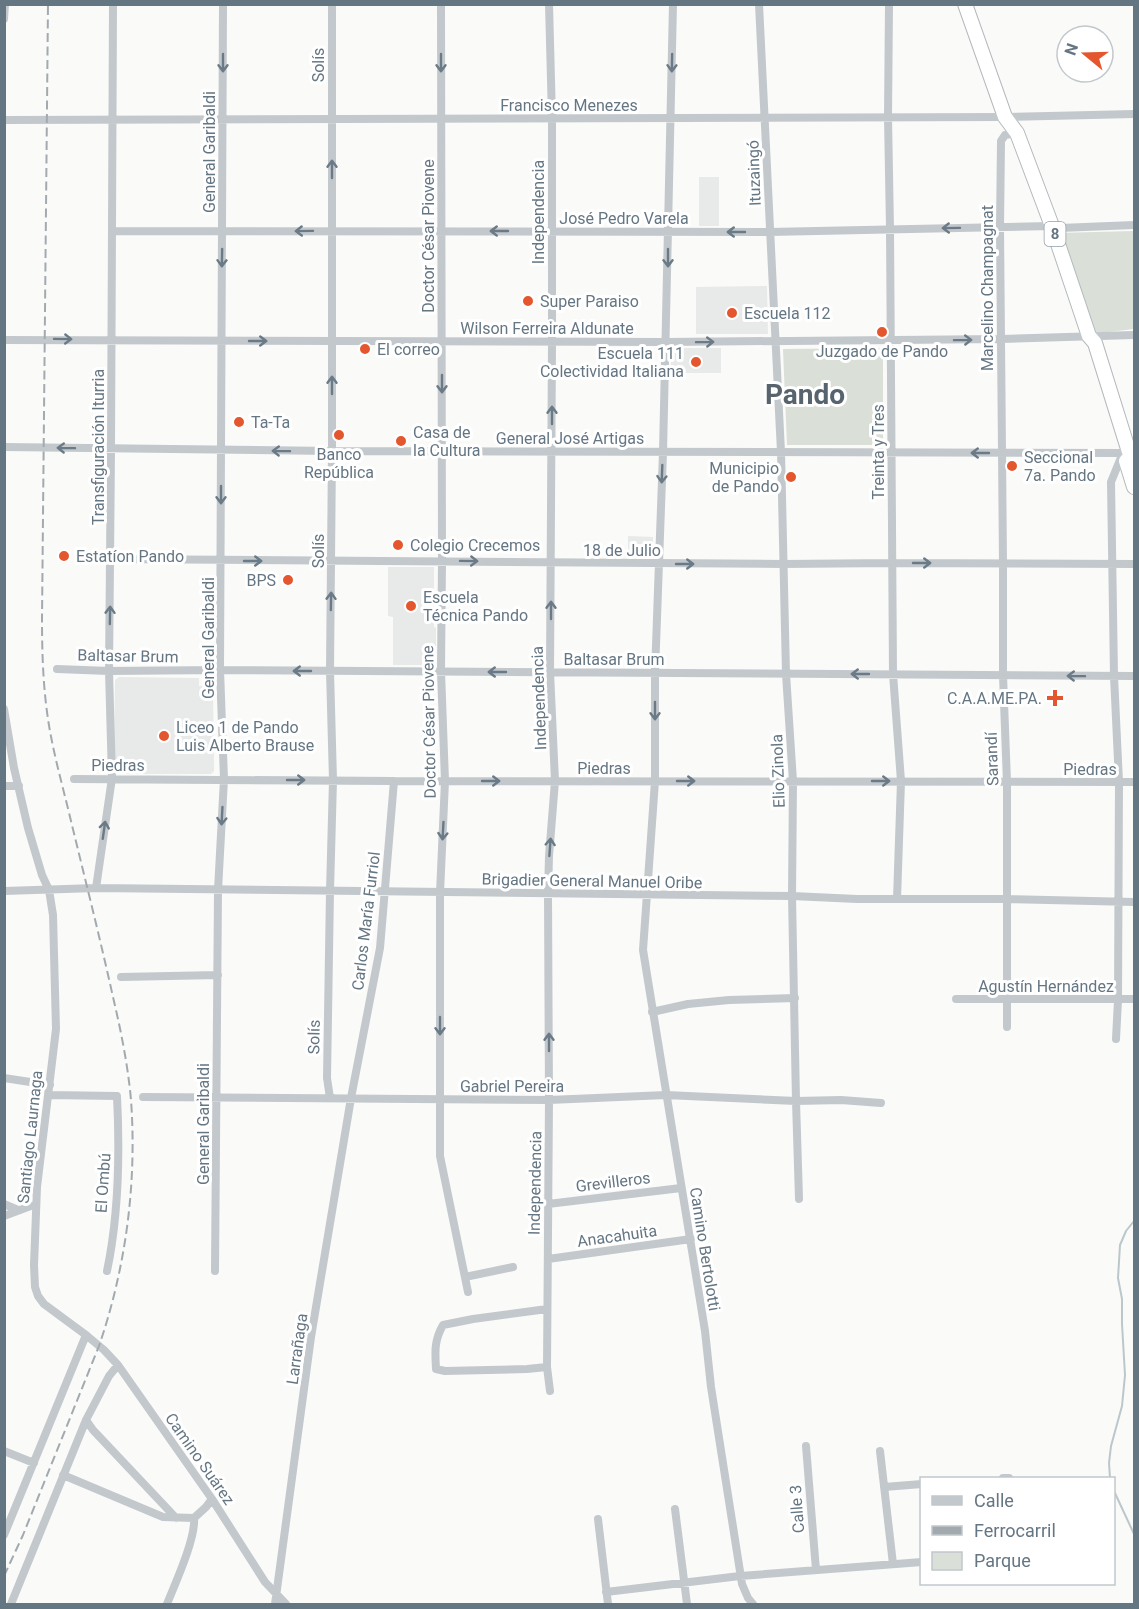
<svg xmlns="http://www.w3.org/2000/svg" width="1139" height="1609" font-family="Roboto,sans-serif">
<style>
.built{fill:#e8e9e9}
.green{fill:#dadfd7}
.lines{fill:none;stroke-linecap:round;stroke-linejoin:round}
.stream{stroke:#bbc7cb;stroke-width:2}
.highway-casing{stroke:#b4b9bd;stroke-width:16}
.street{stroke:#c3c8cc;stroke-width:8}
.highway{stroke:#fff;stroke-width:14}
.rail{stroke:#a2aab0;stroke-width:2;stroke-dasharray:9 4.5;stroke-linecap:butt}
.oneway{stroke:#6a7a87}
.poi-dot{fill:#e4572e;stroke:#fff;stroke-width:2}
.labels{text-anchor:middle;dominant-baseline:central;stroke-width:6;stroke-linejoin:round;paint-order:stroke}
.shield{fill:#fff;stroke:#939fa8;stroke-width:1.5}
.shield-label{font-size:15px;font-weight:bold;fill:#657683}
.street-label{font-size:16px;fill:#657683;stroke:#fff}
.poi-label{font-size:16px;fill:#657683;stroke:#fff;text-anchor:start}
.town-label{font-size:28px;font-weight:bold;fill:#57646e;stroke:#fff}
</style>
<rect width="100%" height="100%" fill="#fafaf8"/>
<!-- built -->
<path class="built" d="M699,177H719V226H699Z
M767,286L768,334H696V287Z
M674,348H721V373H671V350Z
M628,536L653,537V558L628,557Z
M388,567H434V627L436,628V661H425V665H393V617L388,616Z
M119,677L199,678V686L213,687L214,771L211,774H117L114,771L115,680Z"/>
<!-- green -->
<path class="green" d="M1134,231V329L1091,334L1057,233Z
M883,348V445H787L783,349Z"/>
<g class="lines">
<!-- stream -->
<path class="stream" d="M1110,1478L1109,1463L1111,1446L1122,1406L1125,1375L1122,1324V1299L1118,1278L1120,1245L1126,1231L1134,1221
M1114,1491L1134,1534"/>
<!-- highway casing -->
<g class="highway-casing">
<path id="highway" d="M965,4L1005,117L1017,133L1052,226L1089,336L1095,343L1134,468
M1126,461L1134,487"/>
</g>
<!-- street -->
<path class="street" d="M441,4L442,561L441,671L445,781L440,893V1156L468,1292
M549,4L552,118V342L550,672L555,781L549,856L548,894L549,1100L547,1367L550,1391
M673,4L663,452L655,673V781L643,950L705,1331L711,1387L742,1584L748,1598L753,1604
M759,4L781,452L786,674L793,781L792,896L796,1101L799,1199
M889,4L888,117L890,229L893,674L901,781L897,899
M4,19L5,4
M4,120L1005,117L1134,114
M113,231L769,232L1052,226L1060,228L1134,225
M4,340L666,342L1001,339L1134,335
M4,447L332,451L1123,453L1131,451
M110,559L783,564L892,563L1134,564
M57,669L109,671L220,670L1134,676
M4,709L14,768L28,828L42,875L49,890L53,915L56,1029L37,1187L34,1265L35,1287L38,1296L44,1304L86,1335L104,1350L118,1365L212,1499L265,1582L286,1604
M74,779L394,781L1134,782
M4,786H19
M96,888L112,778L109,671L111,449L113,4
M4,891L96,888L792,896L857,899H1006L1134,902
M121,977L218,975
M956,999H1134
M652,1012L688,1004L729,1000L795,998
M1007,1027V782L1003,675V563L1000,228L1001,141L1005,135L1017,133
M1116,1039L1118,1000L1119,782L1114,676L1111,482L1122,455
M4,1078L50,1085
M49,1095L117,1096C120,1155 119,1214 107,1271
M143,1097L549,1100L666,1095L796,1101L841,1100L881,1103
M330,1098L327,1078L330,891L333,780L330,671L332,451V4
M4,1204L18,1210
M548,1204L681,1188
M4,1216L36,1204
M548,1259L691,1239
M215,1271L218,890L224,779L220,670L223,4
M465,1277L513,1267
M547,1367L527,1369L445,1371L436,1369C435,1351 434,1341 443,1325L473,1319L547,1309
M86,1420L93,1430L176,1518
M806,1446L816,1570
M4,1451L34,1463
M880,1451L893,1564
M63,1475L163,1517L194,1518C196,1538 175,1584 167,1604
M1003,1478H1009
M884,1487L922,1484
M675,1509L687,1604
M194,1518L206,1507L212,1499
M598,1519L608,1604
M4,1535L86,1335
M606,1592L740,1576L922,1562
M11,1604L86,1420L109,1376L118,1365
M275,1604L311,1337L351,1098L380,948L394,781"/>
<!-- highway -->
<use href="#highway" class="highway"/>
<!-- rail -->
<path class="rail" d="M4,1576L23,1535L99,1346C126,1267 137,1183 131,1100C128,1066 121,1031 113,997C100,938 85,879 71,821C63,787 53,753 48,719C43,686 42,652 42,619L48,4"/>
</g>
<!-- one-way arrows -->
<defs><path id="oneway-shaft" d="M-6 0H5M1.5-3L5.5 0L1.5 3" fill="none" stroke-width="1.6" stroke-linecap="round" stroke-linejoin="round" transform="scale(1.5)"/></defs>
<g class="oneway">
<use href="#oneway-shaft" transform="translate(223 63) rotate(90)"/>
<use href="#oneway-shaft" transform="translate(441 63) rotate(90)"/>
<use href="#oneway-shaft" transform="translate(672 63) rotate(91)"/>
<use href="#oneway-shaft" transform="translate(332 169) rotate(-90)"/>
<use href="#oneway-shaft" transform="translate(951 228) rotate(179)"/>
<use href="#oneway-shaft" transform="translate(304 231) rotate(179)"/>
<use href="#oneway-shaft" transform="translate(499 231) rotate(180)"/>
<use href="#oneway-shaft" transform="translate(736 232) rotate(-180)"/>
<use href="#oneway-shaft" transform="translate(222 258) rotate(91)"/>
<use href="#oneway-shaft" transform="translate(668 258) rotate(90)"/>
<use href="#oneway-shaft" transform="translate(63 339) rotate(1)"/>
<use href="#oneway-shaft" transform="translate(963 340) rotate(-1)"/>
<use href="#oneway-shaft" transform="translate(258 341)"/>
<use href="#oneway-shaft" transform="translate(705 342) rotate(-1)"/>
<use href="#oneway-shaft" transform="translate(442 384) rotate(90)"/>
<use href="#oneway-shaft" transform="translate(332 385) rotate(-90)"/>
<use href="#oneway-shaft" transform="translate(552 415) rotate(-90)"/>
<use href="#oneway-shaft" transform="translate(66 448) rotate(-179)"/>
<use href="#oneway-shaft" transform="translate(281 451) rotate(-179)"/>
<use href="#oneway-shaft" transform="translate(980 453) rotate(-180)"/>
<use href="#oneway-shaft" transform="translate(662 474) rotate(92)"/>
<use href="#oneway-shaft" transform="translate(221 495) rotate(90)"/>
<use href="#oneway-shaft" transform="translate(253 561)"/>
<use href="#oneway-shaft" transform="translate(469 561) rotate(1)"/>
<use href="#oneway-shaft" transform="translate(922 563)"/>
<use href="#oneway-shaft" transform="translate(685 564)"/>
<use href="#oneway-shaft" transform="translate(331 601) rotate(-89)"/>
<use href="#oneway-shaft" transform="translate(551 610) rotate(-90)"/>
<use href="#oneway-shaft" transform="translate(110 615) rotate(-89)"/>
<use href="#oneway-shaft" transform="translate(302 671) rotate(-180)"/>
<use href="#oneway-shaft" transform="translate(497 672) rotate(-180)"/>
<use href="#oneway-shaft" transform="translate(860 674) rotate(-180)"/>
<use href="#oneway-shaft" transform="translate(1076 676) rotate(-179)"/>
<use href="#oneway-shaft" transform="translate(655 711) rotate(90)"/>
<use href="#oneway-shaft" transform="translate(296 780)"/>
<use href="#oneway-shaft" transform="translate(491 781)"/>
<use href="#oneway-shaft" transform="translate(686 781)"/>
<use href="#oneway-shaft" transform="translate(881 781)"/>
<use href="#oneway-shaft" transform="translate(222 816) rotate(93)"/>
<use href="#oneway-shaft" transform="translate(104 830) rotate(-82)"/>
<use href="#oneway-shaft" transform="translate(443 831) rotate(93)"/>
<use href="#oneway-shaft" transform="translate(550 847) rotate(-86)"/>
<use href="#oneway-shaft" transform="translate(440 1026) rotate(90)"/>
<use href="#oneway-shaft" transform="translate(549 1042) rotate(-90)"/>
</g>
<!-- markers -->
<g class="poi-dot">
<circle cx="528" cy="301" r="6"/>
<circle cx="732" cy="313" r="6"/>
<circle cx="882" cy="332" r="6"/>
<circle cx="365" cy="349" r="6"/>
<circle cx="696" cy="362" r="6"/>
<circle cx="239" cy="422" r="6"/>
<circle cx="339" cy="435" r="6"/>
<circle cx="401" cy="441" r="6"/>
<circle cx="1012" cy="466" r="6"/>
<circle cx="791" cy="477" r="6"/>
<circle cx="398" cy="545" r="6"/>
<circle cx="64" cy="556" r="6"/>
<circle cx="288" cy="580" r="6"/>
<circle cx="411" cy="606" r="6"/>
<path d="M1052 689h6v6h6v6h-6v6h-6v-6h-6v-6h6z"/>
<circle cx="164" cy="736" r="6"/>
</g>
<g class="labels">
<!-- shield labels -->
<rect class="shield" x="1044.5" y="222" width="21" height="24" rx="4.5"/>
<g class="shield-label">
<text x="1055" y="234">8</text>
</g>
<!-- street labels -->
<g class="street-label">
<text transform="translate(318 65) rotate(-90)">Solís</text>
<text x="569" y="105">Francisco Menezes</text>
<text transform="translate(209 152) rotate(-90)">General Garibaldi</text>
<text transform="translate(754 173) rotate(-92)">Ituzaingó</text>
<text transform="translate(538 212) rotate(-90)">Independencia</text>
<text x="624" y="218">José Pedro Varela</text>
<text transform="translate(428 236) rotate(-90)">Doctor César Piovene</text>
<text transform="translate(987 288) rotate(-90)">Marcelino Champagnat</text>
<text x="547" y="328">Wilson Ferreira Aldunate</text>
<text x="570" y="438">General José Artigas</text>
<text transform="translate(98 447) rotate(-90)">Transfiguración Iturria</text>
<text transform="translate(878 452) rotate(-90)">Treinta y Tres</text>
<text x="622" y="550">18 de Julio</text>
<text transform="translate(318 551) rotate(-90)">Solís</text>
<text transform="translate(208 638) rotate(-90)">General Garibaldi</text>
<text transform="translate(128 656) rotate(1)">Baltasar Brum</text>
<text x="614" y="659">Baltasar Brum</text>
<text transform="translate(539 698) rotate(-92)">Independencia</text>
<text transform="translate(429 722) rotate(-91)">Doctor César Piovene</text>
<text transform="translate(992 759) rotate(-92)">Sarandí</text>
<text x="118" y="765">Piedras</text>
<text x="604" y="768">Piedras</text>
<text x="1090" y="769">Piedras</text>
<text transform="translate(778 771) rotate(-92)">Elio Zinola</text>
<text transform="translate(592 881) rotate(1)">Brigadier General Manuel Oribe</text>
<text transform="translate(366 921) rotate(-83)">Carlos María Furriol</text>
<text x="1046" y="986">Agustín Hernández</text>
<text transform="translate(314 1037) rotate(-89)">Solís</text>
<text x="512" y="1086">Gabriel Pereira</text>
<text transform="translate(203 1124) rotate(-90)">General Garibaldi</text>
<text transform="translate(30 1137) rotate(-84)">Santiago Laurnaga</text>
<text transform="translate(613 1182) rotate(-7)">Grevilleros</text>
<text transform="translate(103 1183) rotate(-86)">El Ombú</text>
<text transform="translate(535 1183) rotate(-89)">Independencia</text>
<text transform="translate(617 1236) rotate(-8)">Anacahuita</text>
<text transform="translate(705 1249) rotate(81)">Camino Bertolotti</text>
<text transform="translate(297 1349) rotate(-82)">Larrañaga</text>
<text transform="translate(200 1459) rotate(55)">Camino Suárez</text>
<text transform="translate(797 1509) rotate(-94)">Calle 3</text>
</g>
<!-- poi labels -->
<g class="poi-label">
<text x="540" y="301">Super Paraiso</text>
<text x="744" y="313">Escuela 112</text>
<text x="377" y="349">El correo</text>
<text x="882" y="351" text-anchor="middle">Juzgado de Pando</text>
<text x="684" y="353" text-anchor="end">Escuela 111<tspan x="684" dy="18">Colectividad Italiana</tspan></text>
<text x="251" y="422">Ta-Ta</text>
<text x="413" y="432">Casa de<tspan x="413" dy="18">la Cultura</tspan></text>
<text x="339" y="454" text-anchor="middle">Banco<tspan x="339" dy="18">República</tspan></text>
<text x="1024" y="457">Seccional<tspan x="1024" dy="18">7a. Pando</tspan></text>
<text x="779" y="468" text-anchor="end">Municipio<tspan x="779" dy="18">de Pando</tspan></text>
<text x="410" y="545">Colegio Crecemos</text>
<text x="76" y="556">Estatíon Pando</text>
<text x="276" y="580" text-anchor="end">BPS</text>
<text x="423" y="597">Escuela<tspan x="423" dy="18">Técnica Pando</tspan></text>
<text x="1042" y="698" text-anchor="end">C.A.A.ME.PA.</text>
<text x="176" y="727">Liceo 1 de Pando<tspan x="176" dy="18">Luis Alberto Brause</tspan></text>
</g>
<!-- town labels -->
<g class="town-label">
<text x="805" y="394">Pando</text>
</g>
</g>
<!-- border -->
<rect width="1139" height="1609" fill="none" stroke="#657683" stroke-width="12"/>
<!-- legend -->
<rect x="920" y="1477" width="195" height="108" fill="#ffffff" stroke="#c1c8cd" stroke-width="1.5"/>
<rect x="932" y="1496" width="30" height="9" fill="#c3c8cc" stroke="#c1c8cd" stroke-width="1.5"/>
<text x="974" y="1507" font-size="18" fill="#657683">Calle</text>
<rect x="932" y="1526" width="30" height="9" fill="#a2aab0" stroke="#c1c8cd" stroke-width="1.5"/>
<text x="974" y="1537" font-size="18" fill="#657683">Ferrocarril</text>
<rect x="932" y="1552" width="30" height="18" fill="#dadfd7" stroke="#c1c8cd" stroke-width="1.5"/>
<text x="974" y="1567" font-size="18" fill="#657683">Parque</text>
<!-- north arrow -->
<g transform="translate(1085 54) rotate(289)"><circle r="28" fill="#ffffff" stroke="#c1c8cd" stroke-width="1.5"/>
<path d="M0-4.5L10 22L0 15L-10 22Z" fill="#e4572e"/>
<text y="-9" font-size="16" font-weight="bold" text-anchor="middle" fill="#657683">N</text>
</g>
</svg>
